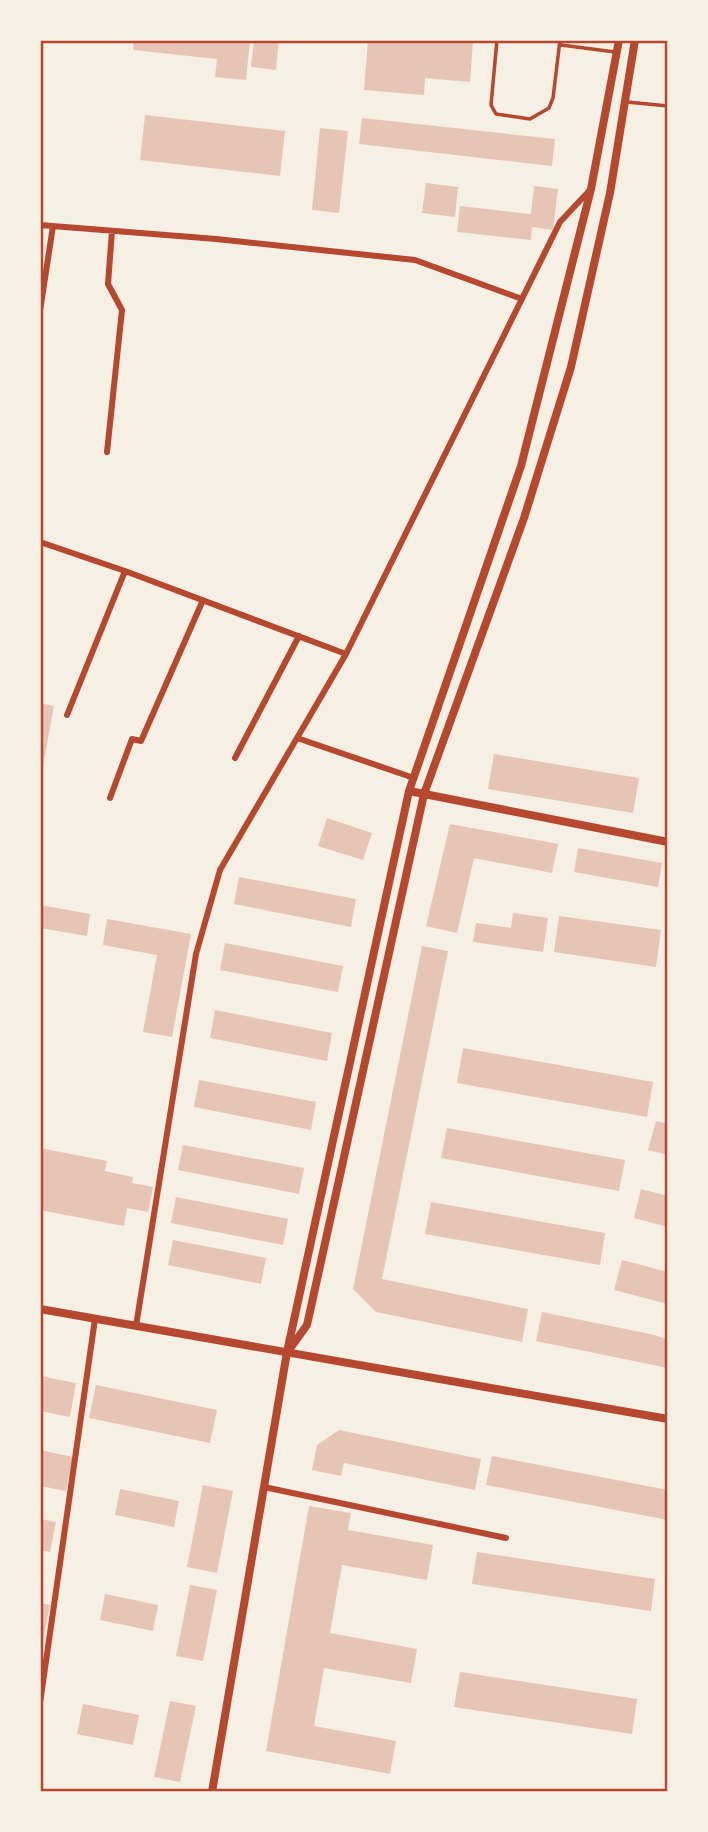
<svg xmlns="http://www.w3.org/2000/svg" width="708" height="1832" font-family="Barlow,sans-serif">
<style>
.building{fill:#e6c5b7}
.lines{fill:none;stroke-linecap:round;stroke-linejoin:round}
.service{stroke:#b5482f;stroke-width:3.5}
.minor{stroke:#b5482f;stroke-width:6}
.tertiary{stroke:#b5482f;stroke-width:8}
.neatline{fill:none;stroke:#b5482f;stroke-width:2.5}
</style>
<rect width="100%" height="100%" fill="#f6efe4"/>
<!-- building -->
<path class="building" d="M134,40H250L246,80L215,77L217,59L133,50Z
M254,40H279L276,70L251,67Z
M368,40H473L470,82L425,78L424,95L364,90Z
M145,115L285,131L280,176L140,160Z
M362,118L555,139L552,166L359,144Z
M320,128L348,131L339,213L312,210Z
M426,183L458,187L455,217L422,213Z
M534,186L558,189L553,230L532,227L531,240L457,232L460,206L531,214Z
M40,703L54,706L42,771H40Z
M494,754L639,778L633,813L488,789Z
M327,818L372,833L363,860L318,846Z
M450,824L558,844L552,873L474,858L457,933L426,926Z
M578,848L662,863L658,887L574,872Z
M239,877L356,899L351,927L234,904Z
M40,905L90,914L87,936L40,928Z
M513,913L548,918L543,952L473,942L476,923L511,928Z
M559,916L661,930L656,967L554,952Z
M107,919L191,934L172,1037L143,1032L157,955L103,945Z
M225,943L343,966L338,992L220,970Z
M422,946L448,951L382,1279L528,1309L522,1342L376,1312L353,1289Z
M215,1010L332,1033L327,1061L210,1038Z
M463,1048L653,1082L647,1117L457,1083Z
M199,1080L316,1102L311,1130L194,1107Z
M656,1121L668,1124V1155L648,1150Z
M447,1128L625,1160L619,1191L441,1158Z
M183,1145L304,1168L299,1194L178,1170Z
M40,1148L107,1161L105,1171L133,1177L132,1183L153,1187L148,1212L127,1208L124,1226L40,1210Z
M641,1189L668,1196V1227L634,1218Z
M176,1197L288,1219L283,1245L171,1223Z
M431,1202L605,1233L600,1265L425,1234Z
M173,1240L266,1258L261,1284L168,1265Z
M622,1260L668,1272V1304L614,1290Z
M542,1312L655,1335L668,1340V1368L536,1341Z
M40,1376L76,1383L70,1417L40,1411Z
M96,1385L217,1410L210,1443L89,1418Z
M339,1430L481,1459L475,1490L344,1463L341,1476L312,1470L317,1445Z
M40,1450L73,1457L66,1491L40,1486Z
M492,1456L668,1490V1520L486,1485Z
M203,1485L233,1491L217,1573L187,1567Z
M120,1489L179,1501L174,1527L115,1515Z
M309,1506L351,1513L348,1530L433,1545L427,1580L342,1565L330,1633L417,1649L411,1683L324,1668L314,1726L396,1741L390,1774L266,1751Z
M40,1519L56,1522L50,1552L40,1550Z
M477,1552L655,1579L651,1611L472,1584Z
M190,1585L217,1590L203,1661L176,1656Z
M105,1594L158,1605L153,1631L100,1620Z
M40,1603L50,1605L43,1639H40Z
M460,1672L637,1699L632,1734L454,1707Z
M170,1701L196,1706L180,1782L154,1777Z
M83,1704L139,1715L133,1745L77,1734Z"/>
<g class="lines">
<!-- service -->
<path class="service" d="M497,40L491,105L496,114L530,119L549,108L553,98L560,40
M561,45L615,52
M627,102L668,106"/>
<!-- minor -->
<path class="minor" d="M40,225L216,239L415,260L522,299
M40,311L53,226
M107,452L122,310L108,284L112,231
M40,542L125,571L346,654
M67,715L125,571
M297,738L414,778
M235,758L299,636
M110,798L132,739L141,741L203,600
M136,1326L196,954L220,870L346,654L560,222L590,190
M264,1487L506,1538
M40,1703L95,1319"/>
<!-- tertiary -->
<path class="tertiary" d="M409,791L668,842
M40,1309L668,1419
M289,1350L307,1325L424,794L524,518L571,367L610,193L635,40
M212,1792L287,1352L409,791L521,466L591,189L619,40"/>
</g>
<!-- border -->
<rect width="708" height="1832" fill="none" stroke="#f6efe4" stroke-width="84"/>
<rect x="42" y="42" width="624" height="1748" class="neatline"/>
</svg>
